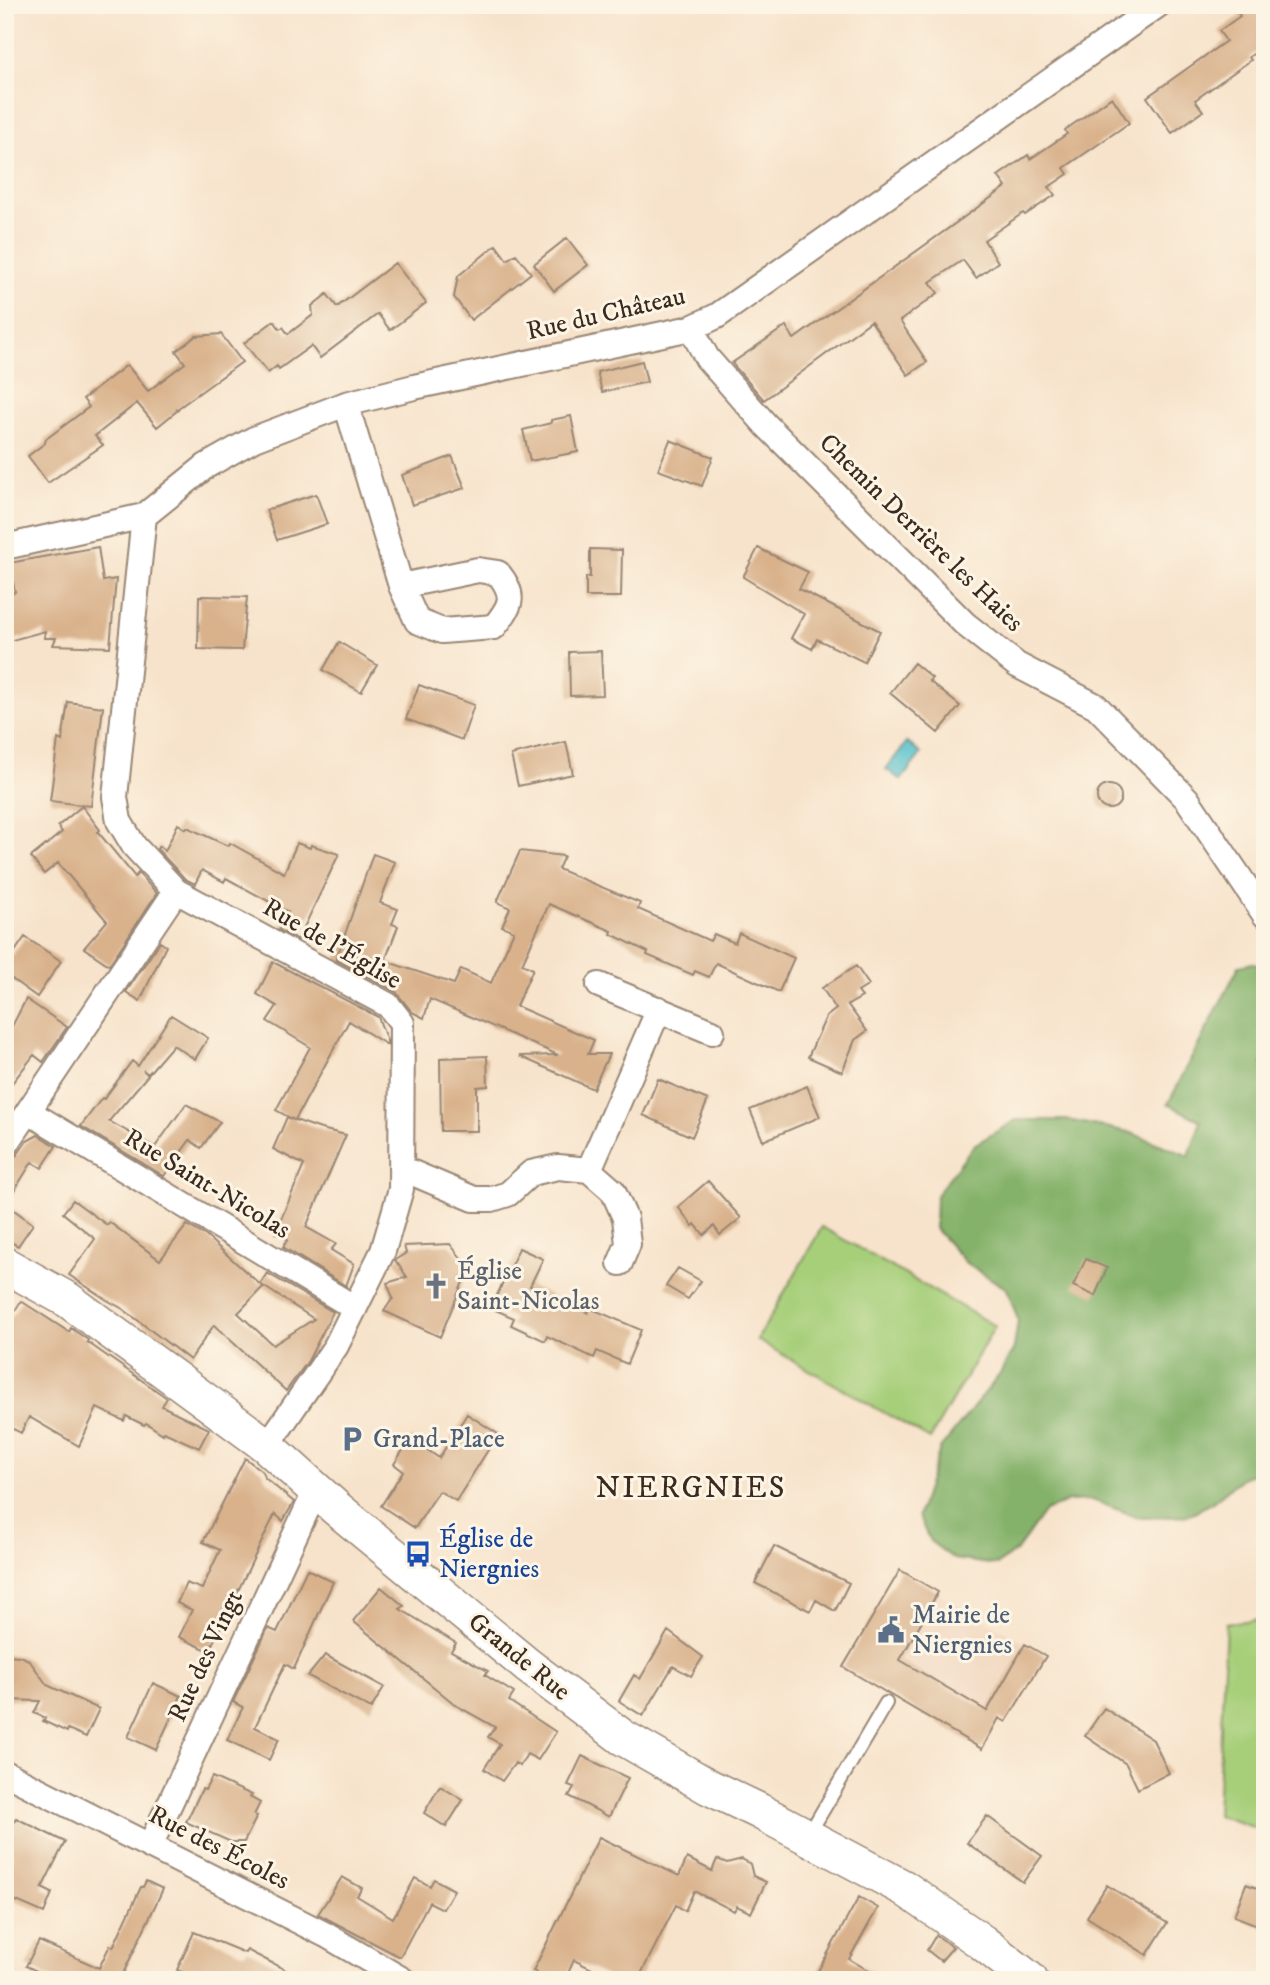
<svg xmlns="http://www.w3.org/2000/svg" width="1270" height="1985" font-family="'IM FELL DW Pica',serif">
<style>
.built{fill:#f1d5bd}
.green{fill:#a7cf7a;stroke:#717c4c;stroke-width:2}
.forest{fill:#85b26a;stroke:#606e44;stroke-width:2}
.water{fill:#52bfcb;stroke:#467474;stroke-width:2}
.building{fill:#d9b28c}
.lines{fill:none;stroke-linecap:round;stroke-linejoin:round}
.lane-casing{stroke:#998674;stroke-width:16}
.street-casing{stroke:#998674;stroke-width:28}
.secondary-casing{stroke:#998674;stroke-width:38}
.lane{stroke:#fff;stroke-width:12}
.street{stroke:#fff;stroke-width:24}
.secondary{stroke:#fff;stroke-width:35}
.labels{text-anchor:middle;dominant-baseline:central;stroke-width:6;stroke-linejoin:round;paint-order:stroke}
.street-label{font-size:26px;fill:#3b2a1e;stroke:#fcf5e5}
.worship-label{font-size:26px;fill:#5b616d;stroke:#fcf5e5;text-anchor:start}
.service-label{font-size:26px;fill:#4e5e75;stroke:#fcf5e5;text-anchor:start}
.transit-label{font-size:26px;fill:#164399;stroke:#fcf5e5;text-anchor:start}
.quarter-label{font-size:30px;letter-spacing:2px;fill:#3b2a1e;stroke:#fcf5e5}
</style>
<rect width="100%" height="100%" fill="#fcf5e5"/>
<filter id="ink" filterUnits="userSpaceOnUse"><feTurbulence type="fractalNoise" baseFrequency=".0143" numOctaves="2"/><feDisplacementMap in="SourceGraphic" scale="14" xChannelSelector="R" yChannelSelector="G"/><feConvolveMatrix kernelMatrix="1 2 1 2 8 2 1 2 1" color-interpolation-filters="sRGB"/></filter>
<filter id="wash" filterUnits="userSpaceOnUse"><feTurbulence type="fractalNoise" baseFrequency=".00686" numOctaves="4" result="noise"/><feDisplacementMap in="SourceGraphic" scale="28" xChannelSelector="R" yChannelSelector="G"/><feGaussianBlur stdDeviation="1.57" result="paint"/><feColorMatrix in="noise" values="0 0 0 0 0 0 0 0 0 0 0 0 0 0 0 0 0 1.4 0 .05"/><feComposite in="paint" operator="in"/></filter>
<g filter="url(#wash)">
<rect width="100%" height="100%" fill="#f7e3cb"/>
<!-- built -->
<path class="built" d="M938,1593L1046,1655L1006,1722L999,1718L982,1749L882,1690Z"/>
<!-- green -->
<path class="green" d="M822,1227L995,1326L930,1439L757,1340Z
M1265,1619V1831L1217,1815L1226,1623Z"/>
<!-- forest -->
<path class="forest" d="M1252,963L1265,965V1060L1262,1064L1265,1074V1300C1255,1319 1256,1342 1265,1360V1472L1255,1473L1242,1478L1210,1504L1186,1516L1141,1518L1092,1500L1068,1501L1045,1511L1017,1550L997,1565L954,1559L930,1541L918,1516L940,1449L1000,1374L1014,1348L1018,1320L1007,1289L966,1263L935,1229L936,1195L974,1145L1016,1120H1068L1129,1132L1189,1156L1201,1121L1168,1104L1239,966Z"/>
<!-- water -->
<path class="water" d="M907,742L921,754L901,780L886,769Z"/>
<g id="blocks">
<!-- building -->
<path class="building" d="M1232,5H1265V46L1249,57L1251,60L1195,100L1203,111L1172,133L1147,97L1226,41L1219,31L1240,16Z
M1112,97L1129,123L1064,168L1068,174L1049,187L1055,195L1025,215L1023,213L984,240L998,262L976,278L963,260L930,282L938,293L900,321L927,362L908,375L871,321L764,400L736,368L732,363L786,326L794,339L1006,187L998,176L1028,155L1030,159L1067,134L1065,130Z
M567,238L588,265L554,291L534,264Z
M496,245L507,260L516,254L531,273L471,320L454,297L458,276Z
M395,263L426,303L390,330L378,314L320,358L311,346L279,369L277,366L268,373L244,343L274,321L280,329L283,327L288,334L313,315L312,306L327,294L337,307Z
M221,334L242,362L177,409L178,410L157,427L137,403L95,436L103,445L48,483L28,456L45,443L46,439L89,407L83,399L127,365L148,391L185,363L176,351L196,336Z
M642,361L647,382L602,392L597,372Z
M571,416L578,452L530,461L523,430L551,423V420Z
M670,440L713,457L702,486L658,470Z
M452,456L465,488L412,505L402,475Z
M316,494L327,524L277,540L266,510Z
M98,547L103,581L116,579L110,647L53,645L56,638H44L45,631L5,642V595L15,592L9,563Z
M758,548L808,572L799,589L880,631L864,662L817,639L812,649L791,638L804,614L743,577Z
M590,549L622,550L621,597H586V577H590Z
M199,596L247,597L242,650L198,649Z
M339,642L377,665L361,692L323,670Z
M601,651L603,695L570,696L569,652Z
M914,663L932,678L929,681L960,706L938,733L890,693Z
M419,685L474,705L462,740L406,719Z
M68,702L103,707L91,806L50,801L58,739L62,741Z
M566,742L573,774L518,786L511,755Z
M1097 797a12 12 0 1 1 24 0a12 12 0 1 1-24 0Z
M82,806L100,830L98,832L135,877L138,873L157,893L109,965L84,948L107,921L58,863L44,874L31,857L62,832L58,826Z
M178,824L186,829L187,827L228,846L230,843L284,873L297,843L310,848L311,845L339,854L298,940L279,930L288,912L226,878L224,882L202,870L195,884L185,879L157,849L159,846L165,851Z
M520,851L564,856L558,869L640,903L638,909L710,941L714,934L735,943L739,933L794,958L779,992L716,963L709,977L695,971L693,975L647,955L648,952L611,934L612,931L549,904L522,964L533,969L516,1006L594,1040L588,1054H609L593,1089L519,1056L558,1055L430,999L424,1018L412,1012L396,992L336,960L373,854L395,862L380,903L398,909L392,924L398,926L385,961L454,984L461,969L491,983L514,931L502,926L510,908L497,902Z
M25,937L61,961L37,997L5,974V966Z
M160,942L166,946L140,1001L126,992Z
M273,962L378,1017L387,1041V1045L349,1021L295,1120L321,1129L346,1135L306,1227L336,1244L331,1250L354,1264L346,1286L283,1247L288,1239L275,1233L304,1165L273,1149L287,1117L294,1120L276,1110L310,1047L267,1021L277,1006L257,994Z
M856,966L869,985L858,992L862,997L848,1005L867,1031L855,1040L842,1072L808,1057L826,1017L836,1009L822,988Z
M26,999L67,1027L43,1062L34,1055L5,1092V1040Z
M171,1015L208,1038L195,1059L173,1045L148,1074L143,1070L148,1075L109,1121L155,1147L186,1104L220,1122L201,1148L190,1140L164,1176L81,1126L102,1098L104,1099L132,1061L138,1066Z
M487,1056L488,1086L477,1087V1131H441L440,1058Z
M658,1079L708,1100L692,1137L643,1115Z
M807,1086L820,1117L763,1141L750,1110Z
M38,1135L56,1146L42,1168L32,1162L6,1204L33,1224L18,1246L5,1239V1164L8,1160L17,1155L27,1141Z
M708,1181L741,1218L720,1235L714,1226L704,1235L695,1224L693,1226L678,1207Z
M73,1200L107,1225L109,1222L160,1260L187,1225L206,1236L263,1287L238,1313L273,1345L314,1319L260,1284L267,1273L333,1312L308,1361L286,1391L214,1325L190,1360L123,1309L107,1300L69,1275L95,1239L63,1213Z
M450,1244L469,1268L440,1337L384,1311L393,1298L387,1283L407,1277L395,1260L406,1253L404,1246Z
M519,1248L543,1259L530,1286L588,1313L590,1308L641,1330L627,1364L597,1351L594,1358L547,1336L545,1341L511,1325L514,1318L491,1308Z
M1086,1259L1107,1268L1095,1296L1073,1286Z
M678,1268L701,1281L688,1299L666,1286Z
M21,1301L69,1332L71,1328L88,1340L87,1342L167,1398L162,1406L209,1429L199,1448L164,1432L163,1434L146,1423L144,1425L126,1416L124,1421L97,1408L79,1446L29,1417L21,1433L5,1425V1328Z
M467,1414L498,1434L456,1501L439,1491L415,1528L381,1506L403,1471L394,1464L411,1438L439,1458Z
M245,1458L263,1472L265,1478L294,1502L283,1521L275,1514L209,1651L179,1637L192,1610L177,1603L186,1583L202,1589L220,1550L203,1542Z
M774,1546L849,1583L835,1611L816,1600L810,1611L755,1583Z
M307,1569L333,1582L294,1669L285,1664L255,1727L279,1739L269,1760L227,1740L243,1707L233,1702L268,1628L277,1632Z
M900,1570L938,1592L900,1660L987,1711L1025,1644L1046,1656L1006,1722L999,1718L982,1749L843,1667Z
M381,1587L404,1606L400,1609L456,1643L451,1651L488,1671L485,1675L514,1693L509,1701L556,1732L538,1760L527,1754L520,1766L515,1763L502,1781L484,1769L500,1744L488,1737L495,1727L457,1706L353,1621Z
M668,1631L703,1657L691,1676L673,1666L643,1716L619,1701L634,1675L640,1679Z
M5,1655L20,1656L29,1660L47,1685L99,1709L86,1737L68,1729L67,1732L43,1721L45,1718L34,1713L40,1701L5,1700Z
M325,1655L384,1687L371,1709L308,1676Z
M153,1683L181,1696L156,1750L128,1737Z
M1104,1708L1153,1740L1169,1773L1138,1789L1126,1764L1085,1736Z
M582,1756L628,1778L609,1817L569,1796L574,1787L568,1785Z
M212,1777L252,1795L250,1797L260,1803L254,1815L257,1816L244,1842H231L186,1822L202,1789L205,1790Z
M440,1786L463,1800L446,1827L424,1813Z
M987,1816L1042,1856L1023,1882L967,1843Z
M16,1818L65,1842L42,1888L52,1893L44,1913L5,1896V1872L13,1854L5,1851V1841Z
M599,1837L679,1876L687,1858L712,1871L717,1859L727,1863L742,1859L750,1864L753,1876L766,1882L751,1913L737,1906L734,1911L694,1891L685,1911L676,1905L638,1980H614L574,1960L565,1980H532L536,1972L533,1971Z
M342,1877L362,1888L357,1896L393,1918L415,1878L430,1886L434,1879L454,1890L443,1909L429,1902L400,1957L318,1914Z
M146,1881L163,1889L121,1978L126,1980H56L26,1966L39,1941L99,1968L110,1945L113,1947L141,1887H143Z
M1246,1884L1265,1891V1928L1234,1916Z
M1107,1885L1167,1923L1147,1955L1087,1917Z
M859,1897L878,1908L849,1959L885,1980H813Z
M194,1932L245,1953L247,1950L305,1980H198L177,1970Z
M936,1935L953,1947L941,1961L927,1950Z"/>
</g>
</g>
<g filter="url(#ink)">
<use href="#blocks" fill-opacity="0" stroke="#998674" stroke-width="2"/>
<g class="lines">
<!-- lane casing -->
<g class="lane-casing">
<path id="lane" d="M809,1834L886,1703"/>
</g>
<!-- street casing -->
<g class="street-casing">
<path id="street" d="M691,328L707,358L766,425L965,624L1017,665L1096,706L1187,799L1265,915
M346,404L401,586L417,621L442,631L494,627C511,606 517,596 498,573L478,570L401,586
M144,516L115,797L119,821L134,846L176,891L388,1005L402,1023L401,1189L383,1251L336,1346L267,1446
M5,547L144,516L206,466L254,439L346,404L414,387L691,328L717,316L1158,5
M599,985L712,1032
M29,1112L355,1308
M5,1146L176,891
M401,1168L474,1199H492L508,1194L531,1173L558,1167L589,1170L613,1191L625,1218L628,1244L620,1263
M589,1170L659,1009
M5,1773L326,1935L403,1980
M150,1846L316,1490"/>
</g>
<!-- secondary casing -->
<g class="secondary-casing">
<path id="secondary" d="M5,1265L68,1300L267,1446L336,1508L528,1666L622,1737L709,1787L759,1811L904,1888L982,1942L1030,1980"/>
</g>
<!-- lane -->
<use href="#lane" class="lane"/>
<!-- street -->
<use href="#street" class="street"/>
<!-- secondary -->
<use href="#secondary" class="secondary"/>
</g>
</g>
<!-- icons -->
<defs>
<g id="church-bare" transform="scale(2.1)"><path d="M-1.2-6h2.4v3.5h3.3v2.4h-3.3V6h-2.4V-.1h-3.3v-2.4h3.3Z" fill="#6b7280" stroke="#fcf5e5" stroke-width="2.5" paint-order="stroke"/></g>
<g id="parking-bare" transform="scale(2.1)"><path d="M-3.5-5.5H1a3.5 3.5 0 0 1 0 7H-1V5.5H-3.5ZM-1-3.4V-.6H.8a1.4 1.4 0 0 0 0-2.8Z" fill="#5c6f8a" stroke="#fcf5e5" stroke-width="2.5" paint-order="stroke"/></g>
<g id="bus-bare" transform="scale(2.1)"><path d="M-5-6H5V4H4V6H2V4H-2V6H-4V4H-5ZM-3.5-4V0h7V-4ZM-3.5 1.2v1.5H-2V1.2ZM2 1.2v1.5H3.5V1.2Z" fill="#1a4fb4" stroke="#fcf5e5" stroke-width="2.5" paint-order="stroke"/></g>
<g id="civic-bare" transform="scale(2.1)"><path d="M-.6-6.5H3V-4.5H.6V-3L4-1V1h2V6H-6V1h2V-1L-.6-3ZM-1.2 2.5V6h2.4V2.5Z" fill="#5c6f8a" stroke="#fcf5e5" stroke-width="2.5" paint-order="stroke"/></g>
</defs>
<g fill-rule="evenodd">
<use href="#church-bare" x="436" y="1286"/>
<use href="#parking-bare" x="352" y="1439"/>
<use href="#bus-bare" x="418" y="1554"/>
<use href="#civic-bare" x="891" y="1630"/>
</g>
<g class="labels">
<!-- street labels -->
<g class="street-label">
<text transform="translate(606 314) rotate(-13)">Rue du Château</text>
<text transform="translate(921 533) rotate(44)">Chemin Derrière les Haies</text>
<text transform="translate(332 944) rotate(30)">Rue de l'Église</text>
<text transform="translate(207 1184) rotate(31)">Rue Saint-Nicolas</text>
<text transform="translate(206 1656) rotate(-65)">Rue des Vingt</text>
<text transform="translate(519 1657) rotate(39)">Grande Rue</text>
<text transform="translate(219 1848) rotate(27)">Rue des Écoles</text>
</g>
<!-- worship labels -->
<g class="worship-label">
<text x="457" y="1271">Église<tspan x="457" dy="30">Saint-Nicolas</tspan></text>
</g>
<!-- service labels -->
<g class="service-label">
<text x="373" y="1439">Grand-Place</text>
<text x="912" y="1615">Mairie de<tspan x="912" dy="30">Niergnies</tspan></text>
</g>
<!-- transit labels -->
<g class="transit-label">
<text x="439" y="1539">Église de<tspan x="439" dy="30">Niergnies</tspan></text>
</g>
<!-- quarter labels -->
<g class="quarter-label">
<text x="691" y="1488">NIERGNIES</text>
</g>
</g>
<!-- margin -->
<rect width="1270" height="1985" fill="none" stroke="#fcf5e5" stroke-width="28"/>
</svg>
